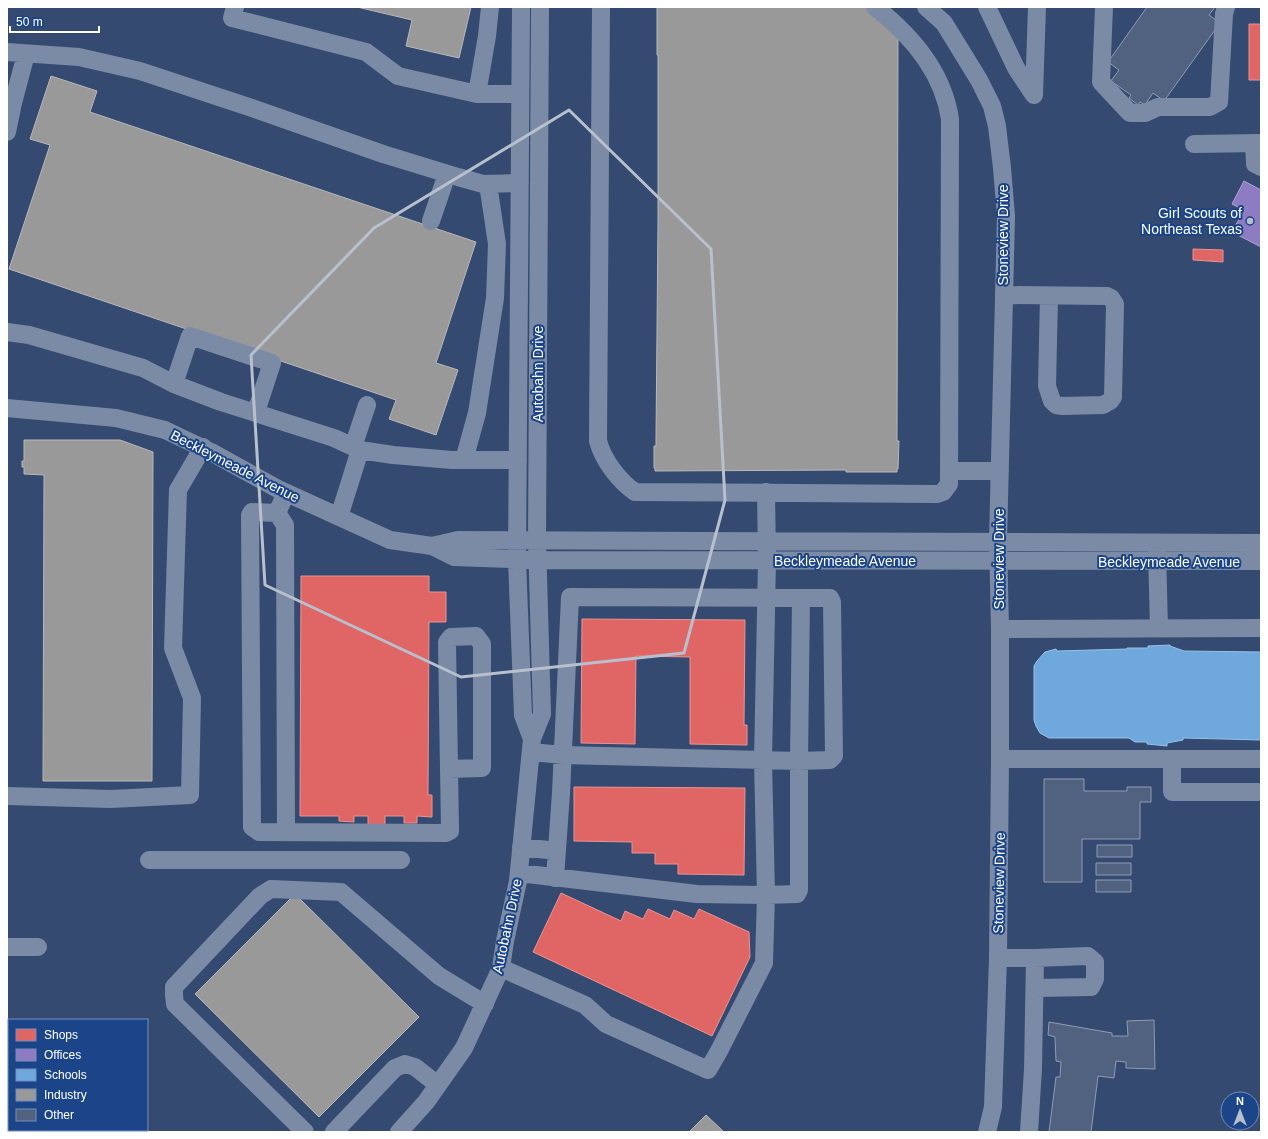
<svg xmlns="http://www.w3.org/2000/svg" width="1268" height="1139" font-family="Helvetica,sans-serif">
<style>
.shops{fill:#e06666;stroke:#e99494}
.offices{fill:#8e7cc3;stroke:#b0a3d5}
.schools{fill:#6fa8dc;stroke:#9ac2e6}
.industry{fill:#999;stroke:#b8b8b8}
.building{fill:#516280;stroke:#8f9cb3}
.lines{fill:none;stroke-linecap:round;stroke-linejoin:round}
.minor{stroke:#7b8ba5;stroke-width:18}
.marked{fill:none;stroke:#b8c0cd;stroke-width:3;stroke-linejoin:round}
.poi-dot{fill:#b8c0cd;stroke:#1b4489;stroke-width:1.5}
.labels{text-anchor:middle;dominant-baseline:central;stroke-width:4;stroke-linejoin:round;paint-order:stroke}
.poi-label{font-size:14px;fill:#fff;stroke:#1b4489;text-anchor:end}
.street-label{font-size:14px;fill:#fff;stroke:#1b4489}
</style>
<rect width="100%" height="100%" fill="#344a70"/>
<!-- shops -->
<path class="shops" d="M1249,24H1261V80H1249Z
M1193,249L1223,250V262L1193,260Z
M301,576H429V592H446V622H429L428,795H432V817L417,816V823H404V816H385V825H368V816H354V822L339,821V816H300Z
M582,619L745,620L744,725H747V745L690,744V657L636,656L635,744L581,743Z
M574,787L745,788L744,875L678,874V864H655V853H632V842L574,841Z
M561,893L621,921L625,911L643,919L648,909L670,919L674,910L694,919L699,909L749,932L750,957L712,1036L533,952Z"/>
<!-- offices -->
<path class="offices" d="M1244,181L1261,190V247L1232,232L1244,210L1232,204Z"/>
<!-- schools -->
<path class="schools" d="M1170,645V646L1184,651L1261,652V740L1183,738V740L1167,743V746L1147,744V742H1135L1129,738H1049L1040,733L1036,726L1034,720V666L1037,661L1045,652L1056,649L1057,651L1127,649V648H1148V646Z"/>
<!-- industry -->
<path class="industry" d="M357,7H471L459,58L406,46L412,20Z
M657,7H866L898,35L897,441H899L898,469H897V472H846V470L655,471V468H654V446H656V438L658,222V55H657Z
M51,76L97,91L90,112L476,242L436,363L458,370L436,435L389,419L396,400L9,269L50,145L30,139Z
M24,440H120L153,452L152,781H43L44,475L24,474V467H22V461H24Z
M295,894L419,1017L319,1117L195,994Z
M706,1115L724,1132H689Z"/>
<!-- building -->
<path class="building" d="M1147,7H1215L1209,15L1220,23L1164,101L1153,93L1145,105L1140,102L1138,105L1129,98L1131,95L1111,81L1119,70L1108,62Z
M1044,779H1084V791H1127V787H1151V802H1140V839H1082V882H1044Z
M1097,845H1132V857H1097Z
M1096,863H1131V875H1096Z
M1096,880H1131V892H1096Z
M1154,1020L1155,1069L1126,1068V1062L1116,1061L1114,1078L1098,1076L1091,1132H1049L1056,1077H1060L1061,1062L1056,1061L1055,1037L1048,1035L1049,1022L1112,1033V1036H1128L1127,1021Z"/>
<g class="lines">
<!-- minor -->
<path class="minor" d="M235,7L232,18L366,52L398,76L477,94H520
M521,7L517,560L523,715L532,739
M601,7L598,441C603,460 619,481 635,492L937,494L943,492L949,484L950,119C943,72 911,35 875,7
M926,7L944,23L979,80L992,106L997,126L1002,168L1006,216L998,541L1000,629V759L998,958L993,1107L987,1132
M987,7L1016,68L1034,95L1037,7
M1104,7L1101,82L1130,113H1145L1158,107H1210L1219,102L1224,14L1226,7
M7,52L79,57L140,71L252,108L383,154L458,177L483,184L520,183
M477,94L487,36L490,7
M7,132L13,103L26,54
M1254,143L1255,164L1261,167
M1194,144L1261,143
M431,221L447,174
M1004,295L1107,296L1111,298L1115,304L1113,397L1110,401L1103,405L1063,406L1056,405L1052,401L1047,386L1049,296
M7,332L29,335L143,368L174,384L221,402L334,438L360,450
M174,384L190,336L272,363L256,412
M7,408L116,418L165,430L211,452L278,489L390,540L432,546L454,557L538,560L1261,561
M353,447L367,405
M464,460L477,413L495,298L497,244L488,184
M949,471H1000
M286,493L277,513L252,512L250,515L252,827L259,832L446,833L450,831L447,642L451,637L476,636L482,644V768L449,769
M277,513L285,525L286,832
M339,517L360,450L393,455L452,460H518
M432,546L458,540L1261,543
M1157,551L1159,628
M1000,629L1261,628
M531,752L563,755L799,761L801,598
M1000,759H1261
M1172,759V792H1261
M7,796L111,799L190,795L192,698L173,648L178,490L203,447
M521,847L557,851
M149,860H401
M519,873L697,894L766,895L763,760L767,561L766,492
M7,947H38
M998,958H1035L1033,1069L1029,1132
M1035,958L1088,956L1095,962V979L1091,987L1035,988
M501,968L585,1005L606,1024L708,1070L719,1051L764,963L766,895L797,894L799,890V761L830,760L834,756L832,602L830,598L570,597L561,793L555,878
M305,1132L175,1004L174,995V987L260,896L271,889L341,892L439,976L485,1004
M334,1132L395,1068L405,1064L415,1067L438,1085
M399,1132L426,1102L464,1048L501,968L505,941L518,881L532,739L542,714L537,541L540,7"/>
</g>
<!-- marked area -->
<path class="marked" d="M569,110L711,249L725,500L684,653L461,677L265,585L251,355L374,228Z"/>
<!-- markers -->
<circle class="poi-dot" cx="1250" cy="221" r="4"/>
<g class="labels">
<!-- poi labels -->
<g class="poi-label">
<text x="1242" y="213">Girl Scouts of<tspan x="1242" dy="16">Northeast Texas</tspan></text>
</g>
<!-- street labels -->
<g class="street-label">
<text transform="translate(1003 235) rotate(-90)">Stoneview Drive</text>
<text transform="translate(538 374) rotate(-90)">Autobahn Drive</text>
<text transform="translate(235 466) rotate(27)">Beckleymeade Avenue</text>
<text transform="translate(999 559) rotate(-90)">Stoneview Drive</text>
<text x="845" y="561">Beckleymeade Avenue</text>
<text x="1169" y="562">Beckleymeade Avenue</text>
<text transform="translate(999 883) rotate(-89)">Stoneview Drive</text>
<text transform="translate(507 926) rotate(-78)">Autobahn Drive</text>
</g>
</g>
<!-- border -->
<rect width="1268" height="1139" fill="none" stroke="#ffffff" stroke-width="16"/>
<!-- legend -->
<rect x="8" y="1019" width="140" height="112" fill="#1b4489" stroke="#768fb8"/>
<rect x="16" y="1029" width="20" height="12" fill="#e06666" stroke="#768fb8"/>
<text x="44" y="1039" font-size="12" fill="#ffffff">Shops</text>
<rect x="16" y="1049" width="20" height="12" fill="#8e7cc3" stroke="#768fb8"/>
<text x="44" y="1059" font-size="12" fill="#ffffff">Offices</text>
<rect x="16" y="1069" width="20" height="12" fill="#6fa8dc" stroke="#768fb8"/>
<text x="44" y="1079" font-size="12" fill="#ffffff">Schools</text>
<rect x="16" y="1089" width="20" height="12" fill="#999999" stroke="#768fb8"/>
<text x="44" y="1099" font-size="12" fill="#ffffff">Industry</text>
<rect x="16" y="1109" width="20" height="12" fill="#516280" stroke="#768fb8"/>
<text x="44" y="1119" font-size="12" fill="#ffffff">Other</text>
<!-- north arrow -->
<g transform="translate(1240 1111)"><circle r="19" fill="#1b4489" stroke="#768fb8"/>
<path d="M0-3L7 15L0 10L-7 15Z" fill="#b8c0cd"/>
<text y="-6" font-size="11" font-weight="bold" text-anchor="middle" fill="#ffffff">N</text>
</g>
<!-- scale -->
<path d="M10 26v6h89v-6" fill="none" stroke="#ffffff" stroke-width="2"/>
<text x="16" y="26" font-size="12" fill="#ffffff" stroke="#1b4489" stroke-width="3" paint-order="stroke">50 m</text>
</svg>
